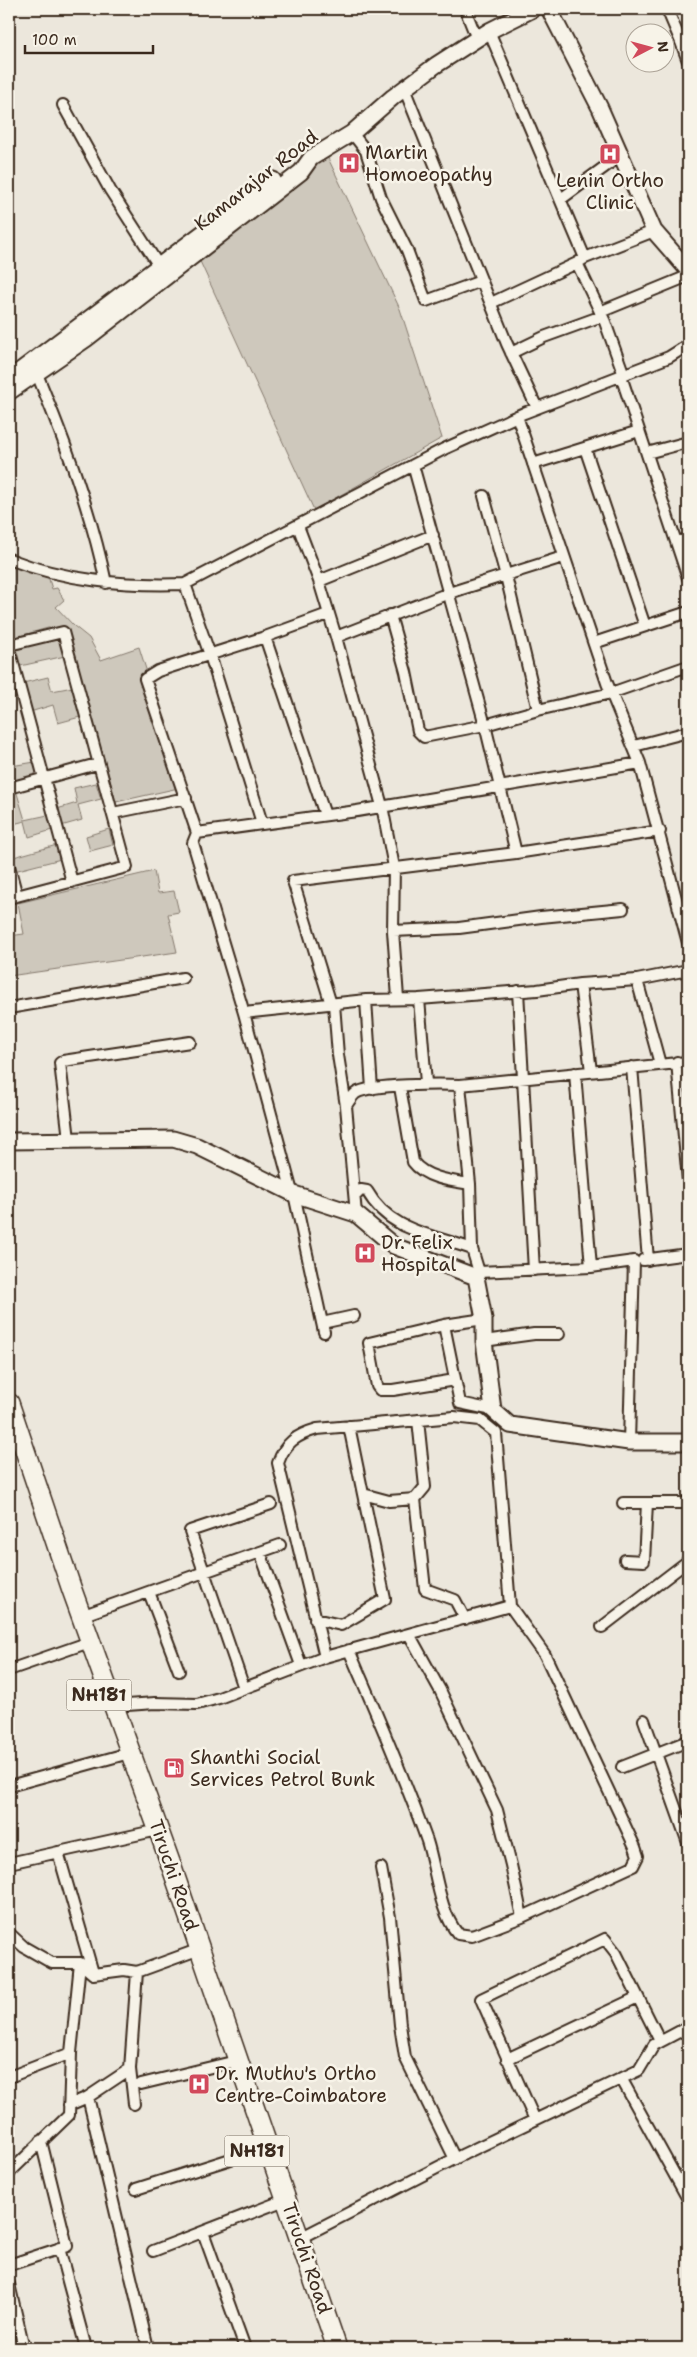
<svg xmlns="http://www.w3.org/2000/svg" width="697" height="2357" font-family="'Shantell Sans',sans-serif">
<style>
.green{fill:#cec8bc;stroke:#84796d}
.lines{fill:none;stroke-linecap:round;stroke-linejoin:round}
.street-casing{stroke:#3b2a1e;stroke-width:14}
.secondary-casing{stroke:#3b2a1e;stroke-width:19}
.highway-casing{stroke:#3b2a1e;stroke-width:22}
.street{stroke:#f7f3e8;stroke-width:10}
.secondary{stroke:#f7f3e8;stroke-width:15}
.highway{stroke:#f7f3e8;stroke-width:19}
.labels{text-anchor:middle;dominant-baseline:central;stroke-width:5;stroke-linejoin:round;paint-order:stroke}
.shield{fill:#f7f3e8;stroke:#73665b;stroke-width:1}
.shield-label{font-size:18px;font-weight:bold;fill:#3b2a1e}
.poi-label{font-size:19px;fill:#3b2a1e;stroke:#f7f3e8;text-anchor:start}
.street-label{font-size:19px;fill:#3b2a1e;stroke:#f7f3e8}
</style>
<rect width="100%" height="100%" fill="#ece7dc"/>
<filter id="ink" filterUnits="userSpaceOnUse"><feTurbulence type="fractalNoise" baseFrequency=".02" numOctaves="2"/><feDisplacementMap in="SourceGraphic" scale="10" xChannelSelector="R" yChannelSelector="G"/><feConvolveMatrix kernelMatrix="1 2 1 2 8 2 1 2 1" color-interpolation-filters="sRGB"/></filter>
<g filter="url(#ink)">
<!-- green -->
<path class="green" d="M327,156L400,309L442,438L314,510L198,257Z
M11,564L35,574L48,576L52,589L57,588L64,600L56,607L74,626L89,638L101,660L139,647L183,787L116,802L67,629L48,628L9,639V572Z
M58,638L65,656L16,667L12,651Z
M48,677L52,691L73,687L80,717L58,723L53,705L30,712L23,683Z
M35,762L37,770L33,777L15,782L11,766Z
M96,783L101,799L78,805L82,820L61,826L57,809L77,803L74,788Z
M16,790L25,820L48,815L52,830L29,837L25,821L9,825V792Z
M109,829L113,845L90,851L86,836Z
M57,845L61,859L14,871L10,858Z
M154,871L158,893L174,891L179,912L168,914L177,952L9,976V936L24,934L18,903Z"/>
<g class="lines">
<!-- street casing -->
<g class="street-casing">
<path id="street" d="M465,9L477,39
M667,9L681,42L688,39
M489,31L585,258L577,263L605,322L624,375
M681,42L688,61
M404,88L507,344L537,408
M63,105L110,190L159,266
M352,133L366,151L381,198L407,250L426,301L481,281
M561,199L621,155
M585,258L654,231
M491,303L577,263
M600,312L688,276
M511,353L544,337L602,316
M37,374C65,442 91,511 106,583
M621,376L688,578
M517,416L607,683L640,763L688,943
M585,448L645,626
M647,453L688,442
M533,464L639,431
M484,496L506,576L538,710
M298,526L319,581L336,637
M677,542L688,539
M9,559C66,581 124,586 185,584L444,449L524,413L669,357L688,345
M319,581L433,535
M185,584L210,655L262,823
M390,615L406,672L418,731L424,737L485,725L538,710L611,693L688,666
M265,637L325,815
M594,643L688,612
M9,645L63,632L127,867L9,898
M9,648L72,882
M634,746L688,732
M9,788L97,764
M113,813L186,798
M197,833L145,679L158,671L265,637L328,614
M516,853L660,831
M9,866L17,896
M393,931L459,928L541,917L623,909
M637,980L660,1064
M580,984L591,1071
M518,991L534,1270
M398,998L393,931L394,867L382,806L336,637L449,593L563,557
M419,999L426,1083
M366,1000L372,1089
M331,1004L293,881L516,853L485,725L413,465
M334,1004L338,1055L346,1106
M9,1008L183,978
M244,1013L366,1000L419,999L537,990L580,984L637,980L688,970
M677,1062L688,1180
M632,1067L648,1260
M575,1073L591,1267
M460,1085L470,1184L472,1249L479,1272L591,1267L634,1261L629,1442
M400,1087L413,1162C425,1178 451,1181 470,1184
M69,1139L60,1063L63,1061L190,1042
M292,1192L244,1013L193,843L197,833L357,811L640,763
M294,1194L324,1332
M355,1196L361,1190L367,1191C390,1232 432,1234 472,1249
M356,1214L346,1106C349,1101 352,1096 356,1093C371,1084 441,1084 460,1085L688,1062
M643,1260L688,1254
M322,1323L354,1316
M444,1325L460,1403L493,1410
M484,1341L534,1334H559
M455,1380L393,1390H380L377,1386L369,1343L444,1325L484,1319
M349,1426L363,1494
M415,1499L425,1487L418,1420
M623,1503H688
M260,1552L301,1665
M625,1560L644,1561L647,1503
M149,1592L179,1671
M81,1616L280,1545
M315,1619L341,1625L385,1599L363,1494L389,1501L415,1499L425,1589L455,1600L465,1619
M602,1627L688,1561
M409,1634L440,1690L497,1810L511,1865L522,1917
M325,1657L278,1463C285,1443 296,1435 317,1429L454,1417L480,1420L496,1433L510,1606
M9,1670L81,1645
M244,1688L190,1531L271,1504
M113,1706L155,1703L197,1704L219,1698L325,1657L510,1606L545,1655L635,1847L638,1856L633,1866L522,1917L472,1936L458,1934C439,1912 436,1869 427,1841C404,1776 376,1713 349,1650
M644,1720L688,1843
M622,1767L688,1741
M9,1786L122,1755
M58,1852L93,1973
M9,1863L149,1832
M381,1868L390,1917L400,2025L405,2057L455,2159
M9,1933L24,1947L52,1963H80L93,1974L124,1970L137,1972L200,1949
M507,2059L638,1997
M130,2069L134,2104
M9,2077L71,2053
M621,2078L688,2199
M141,2084L228,2063
M88,2097L130,2069L137,1972
M69,2105L88,2097L148,2348
M535,2120L481,1999L605,1939L616,1953L660,2041
M9,2173L69,2115L71,2053L80,1963
M136,2189L256,2151
M203,2232L245,2348
M300,2238L464,2154L639,2070L654,2045L688,2027
M59,2248L86,2348
M153,2251L277,2203
M9,2265L67,2246L41,2141
M9,2284L24,2348"/>
</g>
<!-- secondary casing -->
<g class="secondary-casing">
<path id="secondary" d="M549,9L600,108L654,231L688,270
M9,379L273,180
M9,392L86,339L301,172L311,158L352,133L393,97L436,65L489,31L533,9
M9,1141L173,1139L197,1146L294,1194L356,1214L394,1246L476,1277L484,1319V1341L493,1410L510,1425L629,1442H688"/>
</g>
<!-- highway casing -->
<g class="highway-casing">
<path id="highway" d="M9,1403L72,1590L170,1862L337,2348"/>
</g>
<!-- street -->
<use href="#street" class="street"/>
<!-- secondary -->
<use href="#secondary" class="secondary"/>
<!-- highway -->
<use href="#highway" class="highway"/>
</g>
</g>
<!-- icons -->
<defs>
<g id="hospital-square" transform="scale(1.125)"><rect x="-9" y="-9" width="18" height="18" rx="4" fill="#d1495b" stroke="#f7f3e8"/><path d="M-5-5h3v3.5h4V-5h3V5h-3V1.5h-4V5h-3Z" fill="#fff"/></g>
<g id="fuel-square" transform="scale(1.125)"><rect x="-9" y="-9" width="18" height="18" rx="4" fill="#d1495b" stroke="#f7f3e8"/><path d="M-5.5-6h7V0h2V4h1.3V-2.5L3-4.5l.8-.8L6-3V5H2.5V1h-1V6h-7ZM-4.2-4.7v3.2H.2V-4.7Z" fill="#fff"/></g>
</defs>
<g fill-rule="evenodd">
<use href="#hospital-square" x="610" y="154"/>
<use href="#hospital-square" x="349" y="163"/>
<use href="#hospital-square" x="365" y="1253"/>
<use href="#fuel-square" x="174" y="1768"/>
<use href="#hospital-square" x="199" y="2084"/>
</g>
<g class="labels">
<!-- shield labels -->
<g class="shield">
<rect x="66.5" y="1679.5" width="65" height="31" rx="4"/>
<rect x="224.5" y="2135.5" width="65" height="31" rx="4"/>
</g>
<g class="shield-label">
<text x="99" y="1695">NH181</text>
<text x="257" y="2151">NH181</text>
</g>
<!-- poi labels -->
<g class="poi-label">
<text x="365" y="152">Martin<tspan x="365" dy="22">Homoeopathy</tspan></text>
<text x="610" y="180" text-anchor="middle">Lenin Ortho<tspan x="610" dy="22">Clinic</tspan></text>
<text x="381" y="1242">Dr. Felix<tspan x="381" dy="22">Hospital</tspan></text>
<text x="190" y="1757">Shanthi Social<tspan x="190" dy="22">Services Petrol Bunk</tspan></text>
<text x="215" y="2073">Dr. Muthu's Ortho<tspan x="215" dy="22">Centre-Coimbatore</tspan></text>
</g>
<!-- street labels -->
<g class="street-label">
<text transform="translate(256 180) rotate(-38)">Kamarajar Road</text>
<text transform="translate(174 1875) rotate(71)">Tiruchi Road</text>
<text transform="translate(307 2258) rotate(71)">Tiruchi Road</text>
</g>
</g>
<!-- margin -->
<rect width="697" height="2357" fill="none" stroke="#f7f3e8" stroke-width="30"/>
<rect x="15" y="15" width="667" height="2327" fill="none" stroke="#3b2a1e" stroke-width="2" filter="url(#ink)"/>
<!-- north arrow -->
<g transform="translate(650 48) rotate(84)"><circle r="24" fill="#f7f3e8" stroke="#aca397"/>
<path d="M0-4L9 19L0 12L-9 19Z" fill="#d1495b"/>
<text y="-8" font-size="14" font-weight="bold" text-anchor="middle" fill="#3b2a1e">N</text>
</g>
<!-- scale -->
<path d="M25 45v8h128v-8" fill="none" stroke="#3b2a1e" stroke-width="2.5"/>
<text x="32" y="45" font-size="15" fill="#3b2a1e" stroke="#f7f3e8" stroke-width="4" paint-order="stroke">100 m</text>
</svg>
